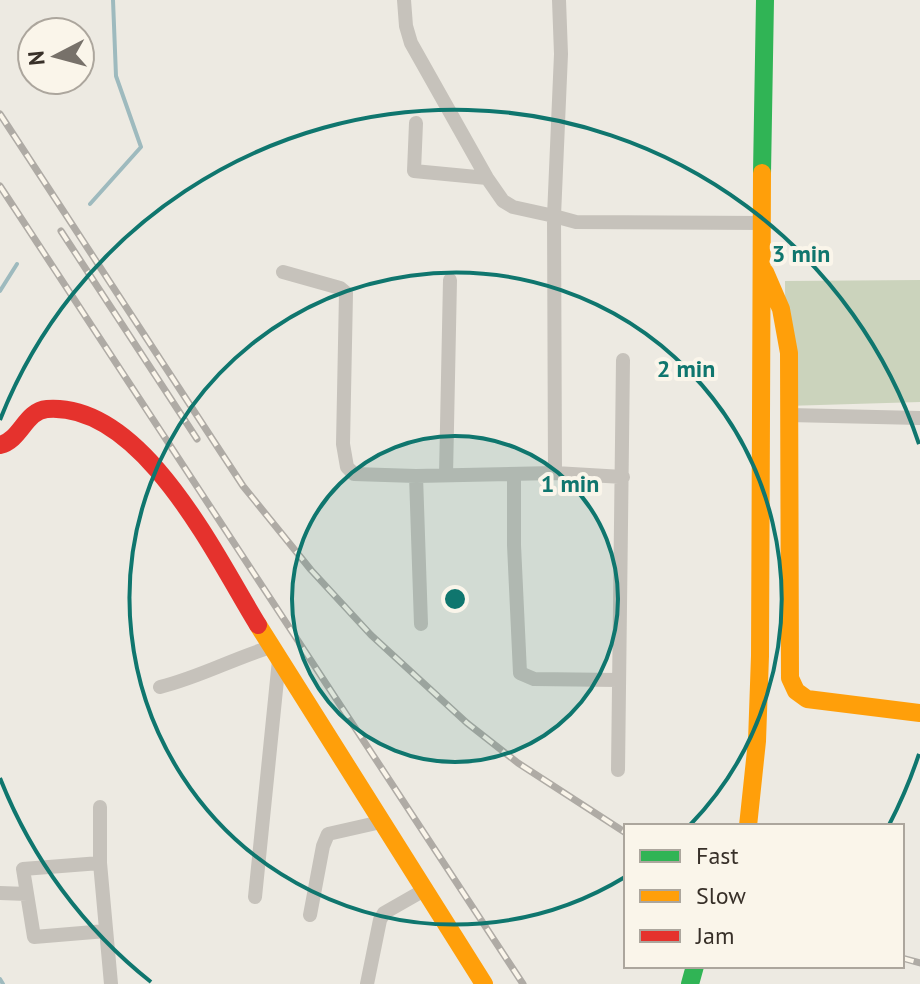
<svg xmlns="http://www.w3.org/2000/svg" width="920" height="984" font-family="'PT Sans',sans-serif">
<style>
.green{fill:#cbd3bc}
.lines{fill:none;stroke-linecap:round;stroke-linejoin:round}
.stream{stroke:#9ebabe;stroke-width:4}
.street{stroke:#c6c2bb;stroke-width:14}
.fast{stroke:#30b455;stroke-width:18}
.slow{stroke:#ff9f0a;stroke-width:18}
.jam{stroke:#e5322d;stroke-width:18}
.rail-casing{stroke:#afaba5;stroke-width:7}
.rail{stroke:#faf5ea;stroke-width:4;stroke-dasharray:12;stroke-linecap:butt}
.ring{fill:none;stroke:#0f766e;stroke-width:4}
.centre{fill:#0f766e;stroke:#faf5ea;stroke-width:4}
.ring-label{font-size:24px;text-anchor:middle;font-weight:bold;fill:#0f766e;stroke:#faf5ea;stroke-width:8;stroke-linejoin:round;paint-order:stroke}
</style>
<rect width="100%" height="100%" fill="#edeae2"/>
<!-- green -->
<path class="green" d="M920,280V402L786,406L785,281Z"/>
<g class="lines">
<!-- stream -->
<path class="stream" d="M90,204L141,147L116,76L113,0
M0,291L17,264
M0,979L3,984"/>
<!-- street -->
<path class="street" d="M404,0L406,26L411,43L487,178L503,201L513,207L554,216L555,473
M559,0L561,54L554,216L576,222L763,223
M416,123L414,171L487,178
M283,272L340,288L346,293L343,444L347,467L354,474L416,476L555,473L623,477
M789,415L920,418
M514,474V545L520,673L534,679L618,680
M446,475L450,280
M416,476L421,624
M160,687C200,677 232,659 271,647
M618,770L623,360
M100,807V863L111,984
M100,863L23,869L34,937L106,931
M0,893L27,894
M255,897L279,660
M310,915L323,846L328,834L381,822
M367,984L380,920L384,913L426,889"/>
<!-- fast -->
<path class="fast" d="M762,173L765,0
M690,984L695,966"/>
<!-- slow -->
<path class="slow" d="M765,272L781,309L789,353L790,678L796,691L807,699L920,713
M258,625L484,984
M748,826L757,741L760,656L762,173"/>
<!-- jam -->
<path class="jam" d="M0,445C21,440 25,411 47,409C143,402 216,557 258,625"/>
<!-- rail casing -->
<g class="rail-casing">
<path id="rail" d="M0,114L243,486L311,570L371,635L467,723L518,763L626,833
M0,186L523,984
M61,231L197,439
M902,958L920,963"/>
</g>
<!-- rail -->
<use href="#rail" class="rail"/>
</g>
<!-- distance rings -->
<circle cx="455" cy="599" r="163" fill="#0f766e" fill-opacity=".12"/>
<g class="ring">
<circle cx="455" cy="599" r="163"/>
<path d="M625 877A326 326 0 1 1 690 825"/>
<path d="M919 754A489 489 0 0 1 889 825M151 982A489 489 0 0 1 0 778M0 420A489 489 0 0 1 919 444"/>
</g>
<circle cx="455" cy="599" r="12" class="centre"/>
<g class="ring-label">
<text x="801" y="262">3 min</text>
<text x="686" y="377">2 min</text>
<text x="570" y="492">1 min</text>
</g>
<!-- legend -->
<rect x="624" y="824" width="280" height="144" fill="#faf5ea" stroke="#aca69d" stroke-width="2"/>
<rect x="640" y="850" width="40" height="12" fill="#30b455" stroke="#aca69d" stroke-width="2"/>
<text x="696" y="864" font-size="24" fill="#383029">Fast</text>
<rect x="640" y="890" width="40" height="12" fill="#ff9f0a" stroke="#aca69d" stroke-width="2"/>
<text x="696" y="904" font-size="24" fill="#383029">Slow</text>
<rect x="640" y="930" width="40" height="12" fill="#e5322d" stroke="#aca69d" stroke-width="2"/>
<text x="696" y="944" font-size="24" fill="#383029">Jam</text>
<!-- north arrow -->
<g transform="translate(56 56) rotate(264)"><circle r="38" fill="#faf5ea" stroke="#aca69d" stroke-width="2"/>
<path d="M0-6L14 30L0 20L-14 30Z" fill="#77716a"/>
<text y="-12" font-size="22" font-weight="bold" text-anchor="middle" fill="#383029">N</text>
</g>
</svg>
